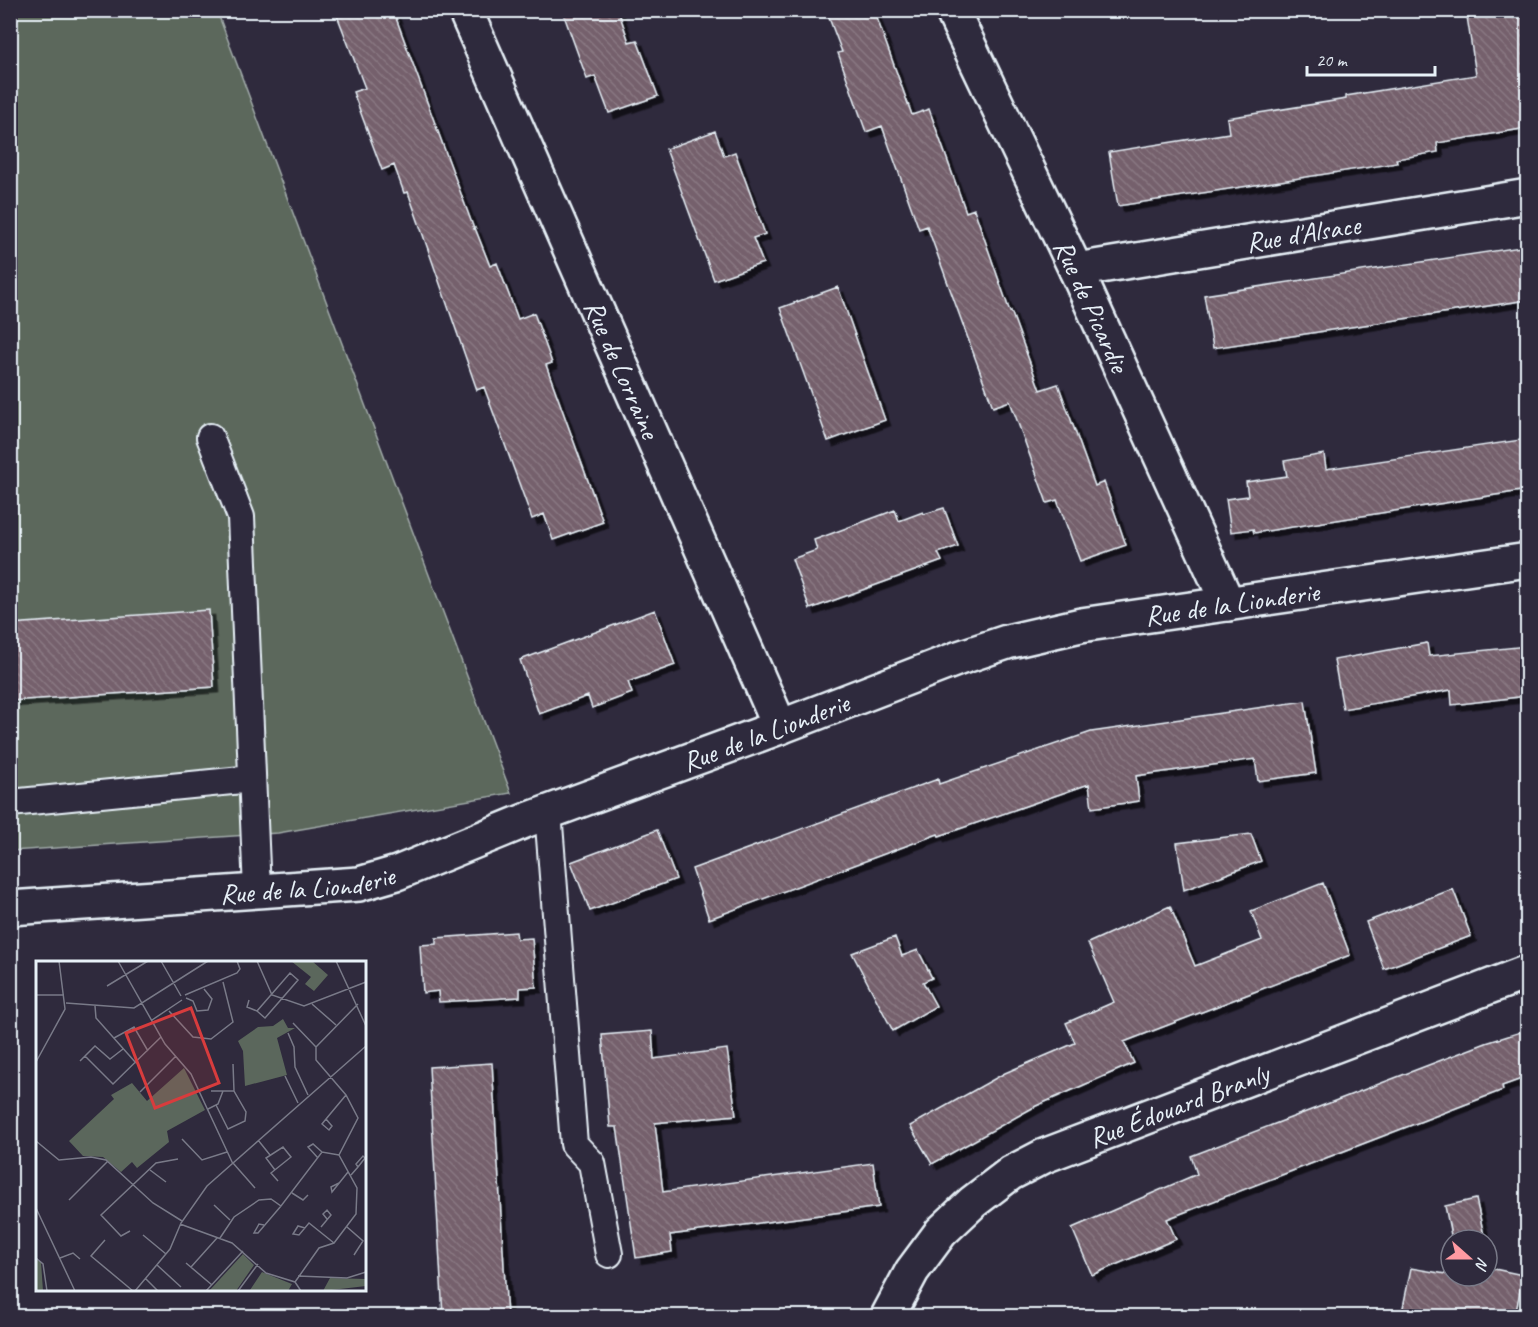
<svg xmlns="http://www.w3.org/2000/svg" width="1538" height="1327" font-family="Caveat,sans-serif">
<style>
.park{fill:#5b675c;stroke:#a2acaa;stroke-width:1.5}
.building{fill:url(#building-back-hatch);stroke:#e8f1f8;stroke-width:1.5;filter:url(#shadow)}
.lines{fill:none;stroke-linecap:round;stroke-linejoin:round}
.lane-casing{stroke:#e8f1f8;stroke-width:30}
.street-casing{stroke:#e8f1f8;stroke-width:38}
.lane{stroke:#2f2a3d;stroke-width:26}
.street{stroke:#2f2a3d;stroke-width:33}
.labels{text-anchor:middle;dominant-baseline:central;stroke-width:5;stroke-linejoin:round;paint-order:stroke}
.street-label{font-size:28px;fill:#e8f1f8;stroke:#2f2a3d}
.inset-road{fill:none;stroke:#797a88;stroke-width:1.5}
.view{fill:#d83c3d;fill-opacity:0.15;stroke:#d83c3d;stroke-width:3}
.inset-edge{fill:none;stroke:#e8f1f8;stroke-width:3}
</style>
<defs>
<pattern id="building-back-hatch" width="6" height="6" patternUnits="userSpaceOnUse" patternTransform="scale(1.5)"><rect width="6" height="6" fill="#75616c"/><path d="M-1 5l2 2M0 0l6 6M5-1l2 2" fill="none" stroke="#897882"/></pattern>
<filter id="shadow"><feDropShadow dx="5.5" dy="5.5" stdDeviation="0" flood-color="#0009"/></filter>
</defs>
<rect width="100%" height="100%" fill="#2f2a3d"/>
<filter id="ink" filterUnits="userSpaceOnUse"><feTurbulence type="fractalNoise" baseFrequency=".0167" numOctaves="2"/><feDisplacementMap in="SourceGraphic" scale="12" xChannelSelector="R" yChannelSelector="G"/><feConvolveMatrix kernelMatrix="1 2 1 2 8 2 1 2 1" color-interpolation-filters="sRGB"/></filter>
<g filter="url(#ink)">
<!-- park -->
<path class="park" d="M11,11H217L511,793L278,833L11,851Z"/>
<!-- building -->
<path class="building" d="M335,10H393L474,229L475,228L490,266L497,263L518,319L534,313L552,363L546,365L603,522L553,540L544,514L532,519L484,387L477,390L408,192L404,193L394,165L382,170L353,92L365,88Z
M562,10H618L629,42L637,40L658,96L609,113L595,76L587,79Z
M826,10H874L912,115L929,109L966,212L974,209L1010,312L1011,311L1040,390L1058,384L1095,486L1104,482L1126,545L1080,561L1057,500L1047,503L1010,401L993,407L927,226L919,229L882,126L866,132L838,53L842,52Z
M1466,10H1527V128L1437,143L1438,152L1396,159L1397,163L1118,206L1109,152L1229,133L1227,118L1346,99V96L1476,75Z
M715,131L724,156L735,152L765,234L753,238L763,263L714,280L666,149Z
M1527,246V300L1213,348L1204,295Z
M838,287L885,420L828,441L780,308Z
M1527,439V490L1254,533L1253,529L1231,532L1226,499L1248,496L1246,482L1287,476L1284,461L1324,454L1326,469Z
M944,508L958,546L938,553L942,561L810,609L792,559L817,550L814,540L895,510L899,521L923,512L924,514Z
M209,610L214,687L10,701V624Z
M655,610L675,665L628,682L632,693L592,708L588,696L539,714L520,660Z
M1427,643L1429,656L1527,646V696L1452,705L1451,690L1343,709L1334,660Z
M1305,701L1316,773L1258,781L1255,759L1136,776L1139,801L1092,808L1089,784L939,836L938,834L709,919L692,869L938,779L939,784L1091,732Z
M657,830L676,879L590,911L571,862Z
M1251,834L1261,861L1184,890L1177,843Z
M1323,883L1350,955L1124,1042L1134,1063L1036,1106L932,1164L910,1126L1005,1073L1075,1043L1066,1023L1114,1002L1088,943L1170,906L1195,966L1262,940L1251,911Z
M1453,889L1471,936L1384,969L1366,922Z
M516,932L517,939L532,938L536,987L520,988V997L439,1002L438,991L423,993L420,945L436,944V938Z
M895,937L902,956L918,950L932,978L923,982L936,1006L893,1031L852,953Z
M1527,1030V1077L1502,1086L1503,1090L1167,1219L1176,1239L1092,1275L1072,1228L1197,1174L1191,1156L1486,1043Z
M652,1031L654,1059L727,1049L736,1115L655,1123L663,1192L873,1163L879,1207L670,1235L672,1252L636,1258L617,1127H610L602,1035Z
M492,1063L507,1317H443L429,1067Z
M1476,1199L1485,1240H1452L1445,1206Z
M1487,1252L1490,1268L1523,1275L1515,1317H1401L1411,1268L1451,1275V1276H1487Z"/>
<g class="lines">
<!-- lane casing -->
<g class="lane-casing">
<path id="lane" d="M210,437L241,517L257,891
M10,803L252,779
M548,812L574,1144L592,1163L609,1254"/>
</g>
<!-- street casing -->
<g class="street-casing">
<g id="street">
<path id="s1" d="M465,10L780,727"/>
<path id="s2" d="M952,10L1076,270L1228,604"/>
<path id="s3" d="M1076,270L1528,196"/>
<path id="s4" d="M10,908L359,884L397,873L527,820L780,727L959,658L1007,642L1081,625L1528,560"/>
<path id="s5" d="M888,1316L912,1271L941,1232L973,1202L1011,1173L1044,1156L1528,972"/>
</g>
</g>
<!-- lane -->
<use href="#lane" class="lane"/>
<!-- street -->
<use href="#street" class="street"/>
</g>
</g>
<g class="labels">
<!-- street labels -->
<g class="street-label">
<text stroke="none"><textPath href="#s3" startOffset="230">Rue d'Alsace</textPath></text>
<text stroke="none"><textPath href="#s2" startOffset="327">Rue de Picardie</textPath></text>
<text stroke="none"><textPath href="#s1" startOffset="392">Rue de Lorraine</textPath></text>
<text stroke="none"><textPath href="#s4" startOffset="1270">Rue de la Lionderie</textPath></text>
<text stroke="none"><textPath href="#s4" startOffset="784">Rue de la Lionderie</textPath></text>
<text stroke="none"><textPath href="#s4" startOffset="298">Rue de la Lionderie</textPath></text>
<text stroke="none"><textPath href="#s5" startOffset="372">Rue Édouard Branly</textPath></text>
</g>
</g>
<!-- overview -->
<g transform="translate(36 961)">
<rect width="330" height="330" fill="#2f2a3d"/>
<path d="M247,58L252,67H259L241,77L251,114L209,125L207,90L202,80L222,66L237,65Z" fill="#5b675c"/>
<path d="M294,317L330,318V325L287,330Z" fill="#5b675c"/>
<path d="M148,107L169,149L131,170L133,181L101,207L96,201L85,211L67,196L47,195L33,180L78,138L75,134L96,122L111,140ZM207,293L218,304L200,330H173ZM0,298L5,301L7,330H0Z" fill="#5b675c"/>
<path d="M255,0H276L292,14L278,30L269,23L275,16ZM226,311L256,323L252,330L214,329Z" fill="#5b675c"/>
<path class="inset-road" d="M82,0L129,83L155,113L197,203M125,0L145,35M221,0L236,34L268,45L330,21M300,0L330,65M254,12L262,19L229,57L221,50ZM71,25L112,0M0,34H28M149,34L201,12L204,8L201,0M150,37L157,40L161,50L172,49L176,38L168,28M213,39L211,46L221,50M30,42L98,47L172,0M276,43L300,64M59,45L60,57L100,102M133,50L157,76L175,78L197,61L187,21M116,59L146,39M257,62L280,86V99L310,134L322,157L303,194L321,227L320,253L298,282L283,287L259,321M252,72L258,86L259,106L272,134M78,77L98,66L112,90M280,86L322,43M49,95L77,123L125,76M44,100L59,85L74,98L87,88M0,101L29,48L23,0M249,115L262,142M175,130H198M104,131L140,95M180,144L192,168L209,160L210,151L198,130L197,103M172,148L182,143L187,130M290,158L296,165L293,169L286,163L290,158L310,134M146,178L166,199L191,191M222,179L234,194M0,180L23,199L55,196L70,199L117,242L146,260M282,197L272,186L277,183L286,191M197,202L219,227M114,209L130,221M239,209L230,197L247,186L255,196L235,212L242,220M315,214L322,206L329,197L327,195L320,203L322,206M303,222L295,226L296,231L312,211M256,232L267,239L272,234M33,239L72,200M178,244L194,259M0,247L39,330M144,263L196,282L230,312L259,321L265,330M228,264L223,263L218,272H222L245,245M285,266L295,254L291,249L287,253L291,258M311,266L327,280L318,294M269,267L262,265L257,273L263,274L273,262L298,282M94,270L85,275L65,254L120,202L142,198M107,274L130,293M184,277L198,256L223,239L235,238L245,245L286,191L303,194M69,279L55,295L97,330M0,297L7,303L11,330M24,297L37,292L44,298M150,302L176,324M121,304L145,326M155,306L181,277M262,315L311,317L330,311M109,317L122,330M99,330L134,288L145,262L171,225L330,85M170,330L207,290M202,330L222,303"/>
<path class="view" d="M155,47L183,122L119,147L90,72Z"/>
<rect width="330" height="330" class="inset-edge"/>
</g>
<!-- margin -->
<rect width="1538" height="1327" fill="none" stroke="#2f2a3d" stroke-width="36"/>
<rect x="18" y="18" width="1502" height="1291" fill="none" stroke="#e8f1f8" stroke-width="2" filter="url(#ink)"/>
<!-- north arrow -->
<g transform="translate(1469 1258) rotate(111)"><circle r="28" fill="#2f2a3d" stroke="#797a88" stroke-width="1.5"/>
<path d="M0-4.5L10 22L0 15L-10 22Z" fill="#ff9aa2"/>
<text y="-9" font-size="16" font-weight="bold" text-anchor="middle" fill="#e8f1f8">N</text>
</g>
<!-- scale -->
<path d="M1307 66v9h128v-9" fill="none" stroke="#e8f1f8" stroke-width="3"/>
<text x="1316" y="66" font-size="18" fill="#e8f1f8" stroke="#2f2a3d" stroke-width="4.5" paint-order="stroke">20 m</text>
</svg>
